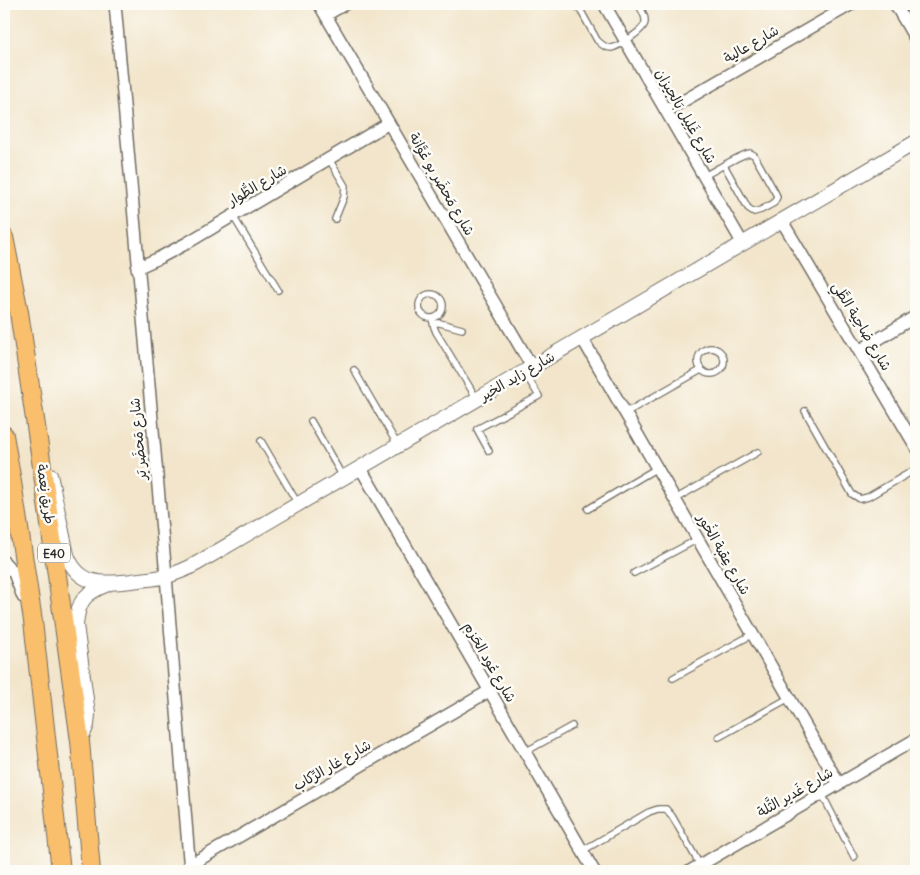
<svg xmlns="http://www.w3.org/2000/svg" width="920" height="875" font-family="Delius,'Playpen Sans Arabic',sans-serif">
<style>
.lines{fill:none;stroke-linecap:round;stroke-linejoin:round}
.service-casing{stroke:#716c63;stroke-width:8}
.minor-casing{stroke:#716c63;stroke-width:14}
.tertiary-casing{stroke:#716c63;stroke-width:16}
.primary-casing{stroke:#716c63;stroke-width:20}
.service{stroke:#fff;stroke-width:5.5}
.minor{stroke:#fff;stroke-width:11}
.tertiary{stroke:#fff;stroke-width:14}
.primary{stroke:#f9bf6d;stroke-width:18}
.labels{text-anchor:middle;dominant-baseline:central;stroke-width:5;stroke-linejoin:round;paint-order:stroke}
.shield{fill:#fdfcf7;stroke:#6a6a68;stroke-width:1}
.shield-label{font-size:12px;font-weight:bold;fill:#2b2b2b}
.street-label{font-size:14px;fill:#2b2b2b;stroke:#fdfcf7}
</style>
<rect width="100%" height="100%" fill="#fdfcf7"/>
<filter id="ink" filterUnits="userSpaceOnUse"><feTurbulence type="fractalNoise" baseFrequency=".02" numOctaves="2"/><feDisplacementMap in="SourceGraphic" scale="10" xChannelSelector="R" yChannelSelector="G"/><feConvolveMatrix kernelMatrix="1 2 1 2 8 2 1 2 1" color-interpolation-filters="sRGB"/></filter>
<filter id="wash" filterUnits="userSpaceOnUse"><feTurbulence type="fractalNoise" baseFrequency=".0096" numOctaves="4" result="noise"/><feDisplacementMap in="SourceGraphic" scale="20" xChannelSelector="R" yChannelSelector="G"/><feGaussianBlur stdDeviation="1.12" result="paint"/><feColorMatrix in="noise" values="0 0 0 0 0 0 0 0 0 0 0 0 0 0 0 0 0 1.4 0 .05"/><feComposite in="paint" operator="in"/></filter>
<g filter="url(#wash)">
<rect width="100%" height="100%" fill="#f2e5cb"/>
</g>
<g filter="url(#ink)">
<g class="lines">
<!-- service casing -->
<g class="service-casing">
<path id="service" d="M577,4L597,40C601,44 605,48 611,48C618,47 645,30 645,22C646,16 641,9 638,4
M905,21L916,14
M329,159L345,186L344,197L335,219
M704,176C714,171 741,154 750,153L754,155L776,194L777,197L774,203L761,210L754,212L748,208L724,165
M233,216L278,290
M419 306a12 12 0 1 1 24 0a12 12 0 1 1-24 0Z
M432,318L434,327L436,332L477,399
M433,323H440L462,329
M698 361a13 13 0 1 1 26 0a13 13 0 1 1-26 0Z
M354,370L397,444
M805,411L852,494L860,499L868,497L916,469
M625,413L701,370
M311,421L343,477
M261,441L298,504
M489,451L477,429L539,396L524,372
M675,499L758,452
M588,509L657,468
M634,573L698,539
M673,678L753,634
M719,737L789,698
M525,752L572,726
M822,794L854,857
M582,851L649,812L658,809H666L672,816L700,865"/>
</g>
<!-- minor casing -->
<g class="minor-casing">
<path id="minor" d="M115,4L166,576L190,871
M319,4L532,367
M604,4L743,244
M895,4L916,40
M326,15L345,4
M666,111L852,4
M782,221L916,447
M137,268L159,258L187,243L389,123
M582,338L839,784
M859,351L916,316
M360,467L594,871
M4,528L7,518L10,496
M4,562L14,573L23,597
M190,865L489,691
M690,871L916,739"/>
</g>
<!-- tertiary casing -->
<g class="tertiary-casing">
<path id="tertiary" d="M50,475L67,555C79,587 104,584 132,581C144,579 156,579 167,576C177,573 187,569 196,564C435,422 676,283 916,142
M80,741L87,725L88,714L76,625C78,600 85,593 108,584"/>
</g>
<!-- primary casing -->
<g class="primary-casing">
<path id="primary" d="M4,237L19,312L40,453L80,741L91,871
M4,435L12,482L33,621L61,871"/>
</g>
<!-- service -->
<use href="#service" class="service"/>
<!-- minor -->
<use href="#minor" class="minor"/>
<!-- tertiary -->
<use href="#tertiary" class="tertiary"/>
<!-- primary -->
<use href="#primary" class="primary"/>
</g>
</g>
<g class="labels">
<!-- shield labels -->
<rect class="shield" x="38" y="543.5" width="32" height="19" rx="4"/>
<g class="shield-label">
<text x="54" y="553">E40</text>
</g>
<!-- street labels -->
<g class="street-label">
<text transform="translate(751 44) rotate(-30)">شارع عالية</text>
<text transform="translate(686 116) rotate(60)">شارع غَلِيل بَالجيزان</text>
<text transform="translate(442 184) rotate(60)">شارع مَحضَر بو عُوَّانة</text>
<text transform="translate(257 185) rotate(-31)">شارع الطُّوار</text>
<text transform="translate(862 326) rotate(59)">شارع ضاحِية الطَّي</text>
<text transform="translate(517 376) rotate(-30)">شارع زايد الخير</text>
<text transform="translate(138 439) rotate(-95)">شارع مَحضَر بَر</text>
<text transform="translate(46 494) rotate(82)">طريق نِعمة</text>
<text transform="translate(724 554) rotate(60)">شارع عِقبة الخُور</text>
<text transform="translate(490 662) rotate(60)">شارع عُود الحَزم</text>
<text transform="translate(332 765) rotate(-30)">شارع غار الرِّكاب</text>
<text transform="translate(795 792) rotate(-30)">شارع غَدير الثَّلة</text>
</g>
</g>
<!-- margin -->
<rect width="920" height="875" fill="none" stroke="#fdfcf7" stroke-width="20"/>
</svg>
